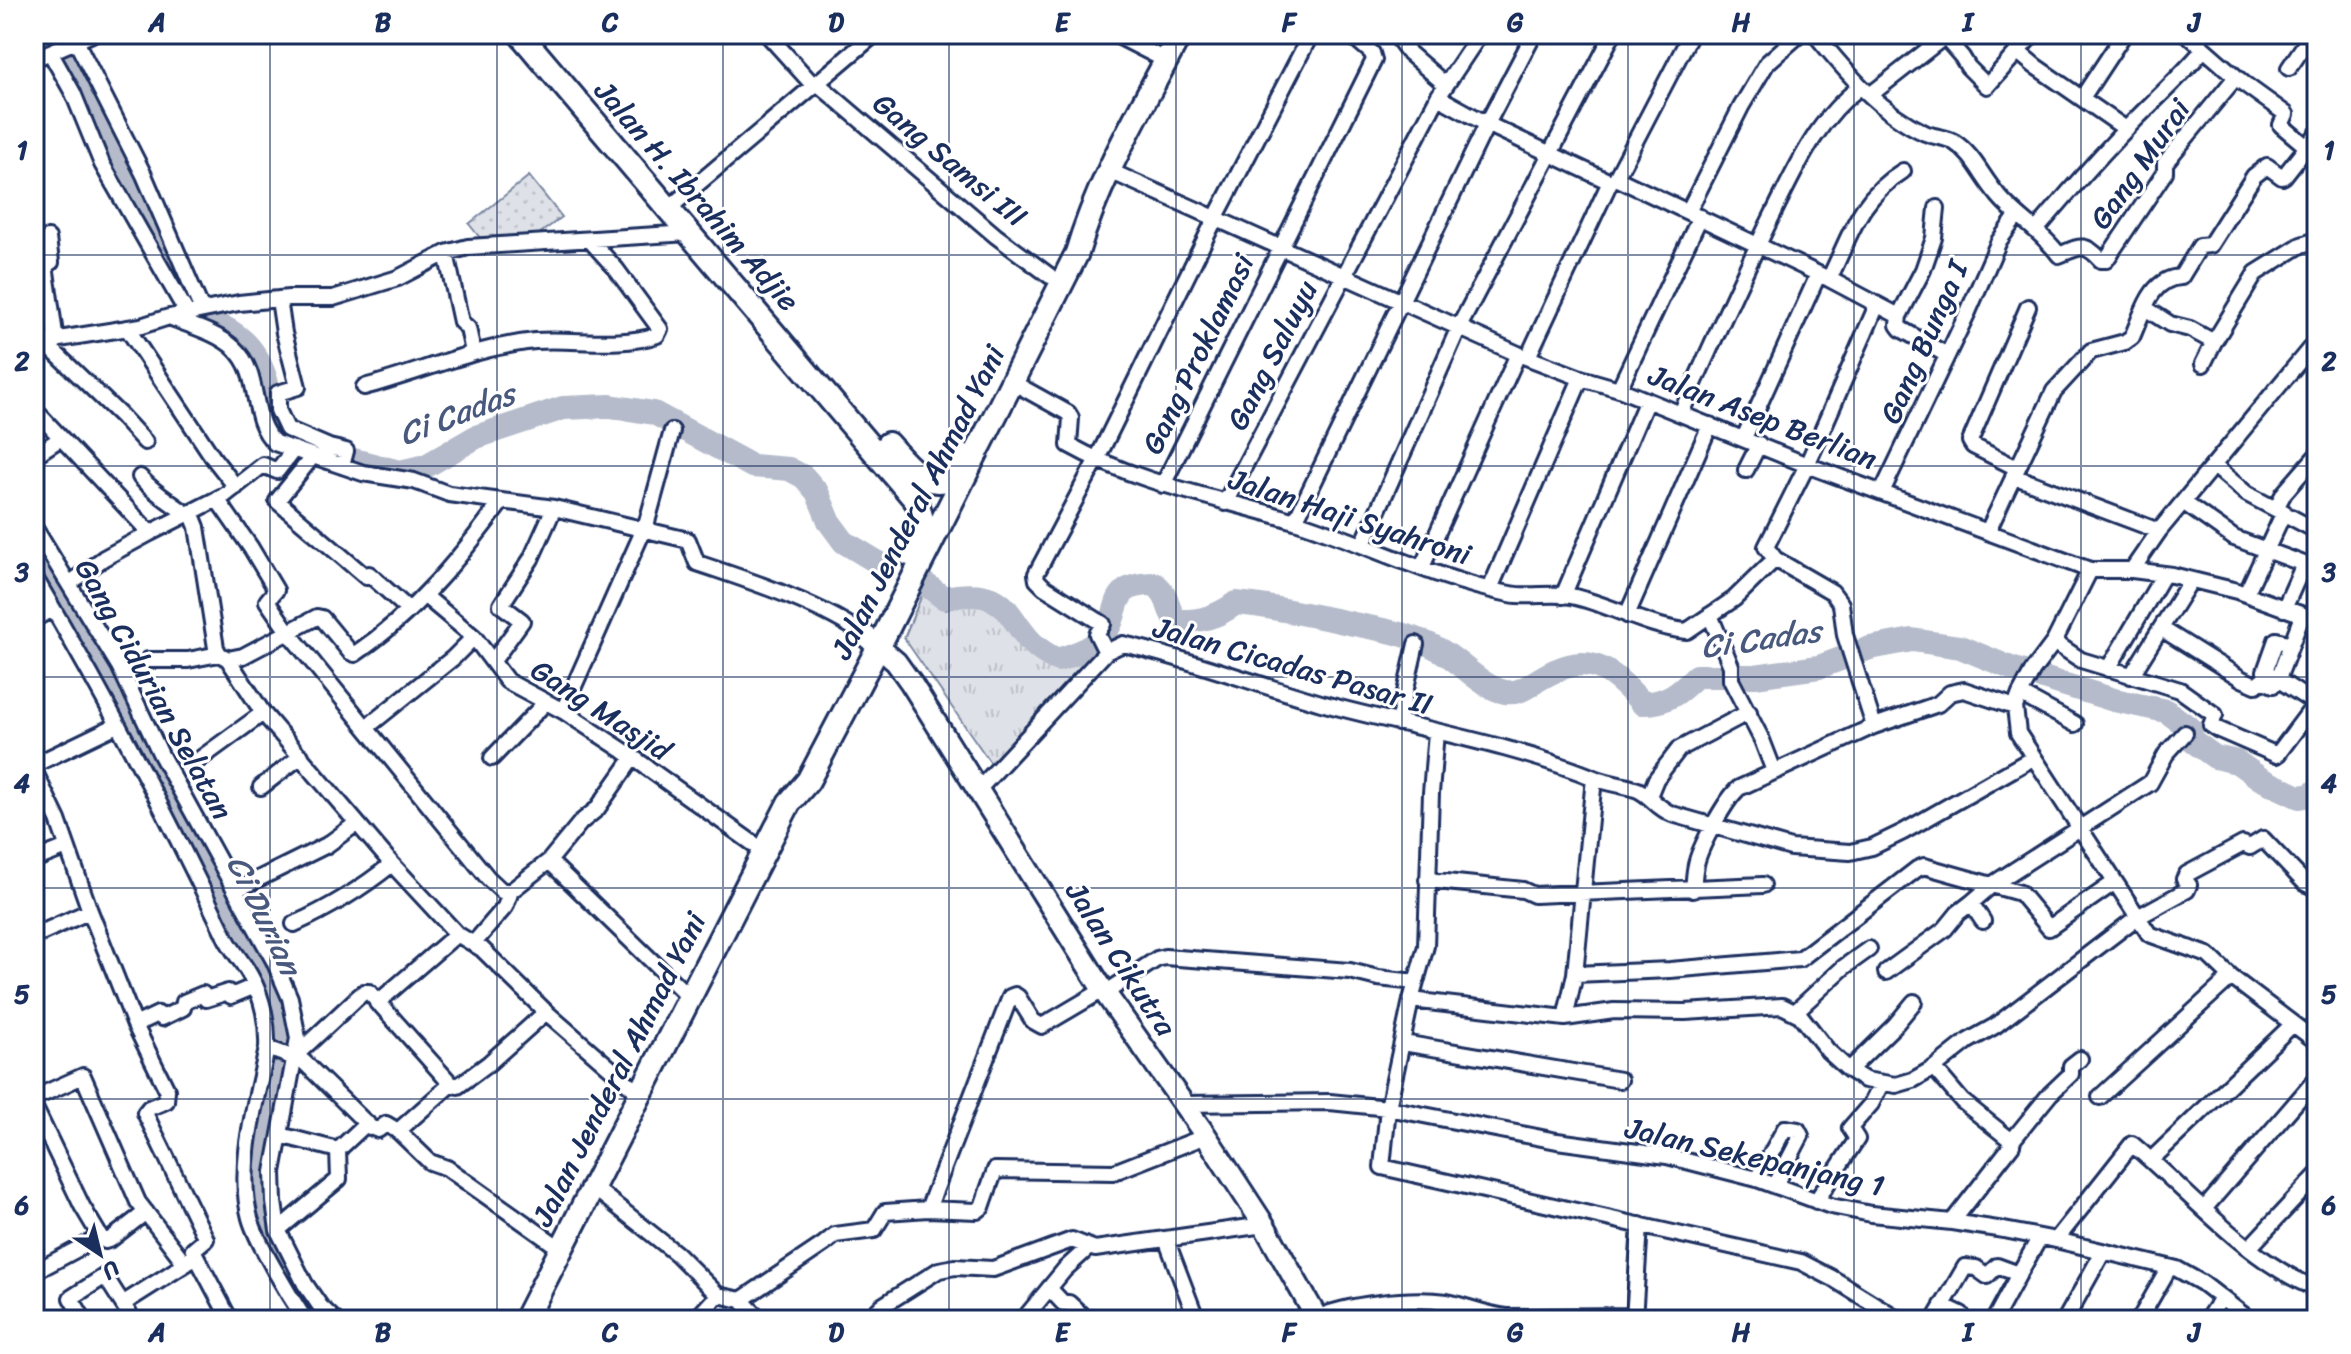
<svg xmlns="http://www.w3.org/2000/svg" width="2351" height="1354" font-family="Sriracha,sans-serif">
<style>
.grass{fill:url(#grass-tufts);stroke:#7c88a2;stroke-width:2}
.garden{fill:url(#garden-dots);stroke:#7c88a2;stroke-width:2}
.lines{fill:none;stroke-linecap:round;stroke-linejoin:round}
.river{stroke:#b5bbca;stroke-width:24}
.minor-casing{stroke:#1b2f5e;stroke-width:20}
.secondary-casing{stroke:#1b2f5e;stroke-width:26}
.primary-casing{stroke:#1b2f5e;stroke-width:28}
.minor{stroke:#fff;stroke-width:14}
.secondary{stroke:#fff;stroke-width:20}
.primary{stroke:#fff;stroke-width:22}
.grid{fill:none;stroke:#1b2f5e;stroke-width:2;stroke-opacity:0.55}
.labels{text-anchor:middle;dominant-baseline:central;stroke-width:6;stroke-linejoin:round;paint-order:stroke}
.street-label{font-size:30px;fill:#1b2f5e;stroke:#fff}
.water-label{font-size:32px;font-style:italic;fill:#49597e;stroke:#fff}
.neatline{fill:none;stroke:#1b2f5e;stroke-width:3}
.grid-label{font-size:26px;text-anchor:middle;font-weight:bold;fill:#1b2f5e}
</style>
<defs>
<pattern id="grass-tufts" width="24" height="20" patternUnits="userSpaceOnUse" patternTransform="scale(2)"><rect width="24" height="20" fill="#dee1e7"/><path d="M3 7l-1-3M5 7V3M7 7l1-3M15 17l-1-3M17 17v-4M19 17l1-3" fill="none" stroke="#bec1c9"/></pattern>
<pattern id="garden-dots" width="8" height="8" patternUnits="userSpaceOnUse" patternTransform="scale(2)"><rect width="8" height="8" fill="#dee1e7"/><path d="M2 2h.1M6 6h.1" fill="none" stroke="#bec1c9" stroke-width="1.8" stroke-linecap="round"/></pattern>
</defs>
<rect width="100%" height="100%" fill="#fff"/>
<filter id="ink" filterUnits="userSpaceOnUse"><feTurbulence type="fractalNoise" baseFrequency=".0125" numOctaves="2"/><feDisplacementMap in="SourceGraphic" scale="16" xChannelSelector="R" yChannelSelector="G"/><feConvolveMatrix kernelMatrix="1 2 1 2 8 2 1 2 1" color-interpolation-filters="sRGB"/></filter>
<g filter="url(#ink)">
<!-- grass -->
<path class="grass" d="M922,595L946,610L969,601L1015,606L1014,627C1045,661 1052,664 1094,646L1098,656L992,765L904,638Z"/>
<!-- garden -->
<path class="garden" d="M529,176L562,217L535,237L481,239L469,224Z"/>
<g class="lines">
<!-- river -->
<path class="river" d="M54,34L141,214L195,316C206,322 219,324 230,331C264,351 271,391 274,427L291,438L335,455L400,472L426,466L476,437L563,408L610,406L654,413L752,466L789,469L804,477L817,492L830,523L844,542L882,565
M34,557L117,699L188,843L263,978L279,1029L256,1169L261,1205L285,1254
M928,586L944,598C1025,582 1000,635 1058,660C1074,654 1091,650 1103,636C1124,611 1105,584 1155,584C1173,599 1164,608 1177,621C1200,622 1217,617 1236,603C1273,606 1308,615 1344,622C1376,629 1410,633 1438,649C1460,660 1480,687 1505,692C1519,694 1527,687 1538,680C1586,650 1607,665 1642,703C1666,704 1680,692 1696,676H1755L1819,667L1870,648L1912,640L1960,647L2011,668L2114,700L2166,711L2191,729L2188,733L2194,742L2215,757L2237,762L2261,779L2299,797L2311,795L2317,790"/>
<!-- minor casing -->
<g class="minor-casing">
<path id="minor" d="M767,34L814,86
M1114,34L1167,61
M1395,34L1409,53L1446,85
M1815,34C1846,72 1879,112 1925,133C1934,137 1946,137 1954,142C1974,155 1982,177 1997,194C2015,217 2042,231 2059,255C2079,247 2084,241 2101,260H2106L2165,172V163L2236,77
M1942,34L1962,57L1968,67L1987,86L2033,34
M2187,34L2243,83L2286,114L2281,125L2307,147
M76,41L144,175L202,310
M2017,51L2035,66L2126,129
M50,52L73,93L102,164L187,313
M34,59L92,34
M2289,68L2312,34
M817,83L996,236L1050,276
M1870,95L1944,37
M1438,97L1487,124L1610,182
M2082,98L2124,34
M1110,171L1518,354L1581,378L1619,389L1807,465L2090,570H2132L2172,575L2237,591L2317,620
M1616,178L1829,279L1899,316
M1937,208L1934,238L1923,270L1899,316L1898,325L1901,329L1947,355
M668,209L875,34
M1688,212L1741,107L1767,63L1800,34
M2038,228C2070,190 2103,152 2138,117C2161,94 2183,74 2204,49
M48,238L51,262L45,265L56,341
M446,253L461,322L468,328L473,352
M1829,279C1851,235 1858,199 1903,171
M279,299L284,333L298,387L278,393V410L287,429L329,447L346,451L342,466
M2145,308L2170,324L2190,329L2214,342L2256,273L2301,245L2317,240
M172,318C191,326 218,333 234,348C263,375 248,418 275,443L363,473L414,481L449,494L554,508L688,540L697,563C748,580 825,605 867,637
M127,328L214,459L236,487
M44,342L121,416L145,442
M34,343L141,326L169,317L239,303L289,298H333L398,278L446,253L468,247L689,233
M1528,357L1610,182L1616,178L1691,34
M2203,364L2214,342
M1012,382L1068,413L1071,418L1069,445C1140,485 1221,498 1298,522C1367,544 1440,581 1510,594C1530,598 1551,592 1571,596C1610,604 1646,627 1687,631L1734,599L1775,559
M364,387C421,372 476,347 535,341C575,338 618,348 657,335L660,329L616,269L590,240
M1619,389L1700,217
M34,409L150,533L225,495L263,465L277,471L294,449
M1681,413C1711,346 1741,278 1774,212C1797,166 1818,118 1860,87
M1744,438L1818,275
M34,456L61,438
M313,456L277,501L366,577L369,574L409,610
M2213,465L2247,494L2317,531
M2017,468L1973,446L1970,441L2028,307
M1746,470L1759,444
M2013,476L2159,531
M140,477C153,492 169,501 185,513
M1163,485L1374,60L1372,53L1350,34
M1882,492L1968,312L1999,241L2017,216
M217,499L251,548L276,590L267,601L289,633L488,878L502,891H511
M2183,502L2234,538L2304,564L2284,609
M1225,503L1438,97L1480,34
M2276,508L2284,493L2317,455
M191,512L197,527L216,648L219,654L228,659L263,713L392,864L457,934L482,949L546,1012L640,1094
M1295,521L1487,124L1534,34
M34,527L119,666L161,755L274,961L290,998L298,1038L273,1172L274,1202L278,1230L305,1284L320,1306L335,1320
M1988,531L2054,391L2091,351L2125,342L2132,337C2143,313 2150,278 2181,277L2200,246L2210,245L2254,176L2267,166L2282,177L2284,176L2317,134
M1363,544L1459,327L1613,34
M1422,567L1518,354
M2090,570L2054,642L2033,670L2020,694L2015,707L2018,733L2149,934L2208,955L2231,977L2317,1042
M2132,570L2159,531L2317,340
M34,576C103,693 167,814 225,936C232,951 244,963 251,977C263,998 268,1025 267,1048L303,1061L370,1127L378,1130L386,1124L398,1131L430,1162L447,1168L561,1249
M69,584L104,558L150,533
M1490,589L1581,378
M2246,594L2284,512
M425,596L474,637L507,681L563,711L624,751L765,852
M1563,596L1647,400
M1627,615L1710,425
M1710,615L1731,666V680L1762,740L1774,771
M34,619L53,609
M2162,629L2242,679L2256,685L2262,680L2273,685L2278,679
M2054,642L2081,660L2180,690L2215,715L2211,725L2217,729L2277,755L2316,703
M2291,644L2276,640L2265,671L2317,705
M1106,652L1097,634L1103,624L1044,587L1037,580L1036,574L1097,459L1215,219L1311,34
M228,659L243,656L317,617L322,618L350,652L355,654C414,614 460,558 502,501
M148,660H188L219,654
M493,661L522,621L501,605L531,559L554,508
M2108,669L2164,574
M2131,676L2191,580
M2278,679L2302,616
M2020,694L2075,724
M563,711L647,522L672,431
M1398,723L1416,644
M1874,726L1845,635L1841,604L1832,592L1775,559L1766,547L1807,465L1877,305
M367,727L453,658L474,637
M1436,732L1431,793L1426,946L1411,1000L1388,1108L1382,1167L1801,1262L1832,1278L1900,1320
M492,758L545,703
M193,764L263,713
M34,765L117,725
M34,770L58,820L90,911L135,1025L167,1090L166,1101L149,1108L145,1113L206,1239L193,1250L230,1320
M261,787L301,756
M978,790L1106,652L1123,644C1190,659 1255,684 1321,703C1413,728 1509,743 1597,779C1610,784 1625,785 1638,790C1651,796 1657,808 1672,814L1791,848L1850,852L1872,847L1903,832L2033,758
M1649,796L1656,779L1679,749L1749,712
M34,860L67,847
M549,861L690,998
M1427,880L1523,890L1534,895L1763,885
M240,888L327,845L357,823
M1693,890C1694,882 1694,873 1696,865C1699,848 1726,799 1739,788L1874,726L1938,704L1950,693L1964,690L2015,707
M1983,921L1971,903L1993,884L2150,783L2166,754L2185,733
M294,924C330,908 361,889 392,864
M34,936L90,911
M474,943L505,907L511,891L549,861L581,822L597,809L632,759
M1886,972L1945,929L1958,913L1971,903
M1575,974L1670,970L1800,959L1917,869L1924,866L2020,893L2049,928L2115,882
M1105,993L1157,959L1165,957L1350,971L1378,978L1416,982
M1411,1000L1565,1018L1614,1011L1685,1012L1782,1006L1800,1015L1828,1051L1849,1070L1865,1080L1896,1085L1913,1080L1934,1068L1968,1041L1995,1026L2136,918L2187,890L2189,885L2184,879L2187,874L2243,844L2250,847L2263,839L2305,883L2311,886L2317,884
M377,1003L457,934
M1795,1012L1844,967L1869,949
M1565,1018L1575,974L1594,778
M135,1025L158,1014L162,1018L183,1008L184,1002L203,994L206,999L228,992L231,996L255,986
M1403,1043L1620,1080
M267,1048C257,1098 236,1167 250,1218C257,1243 290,1297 305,1320
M295,1056L357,998L364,992H369L451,1084
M1934,1068L1962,1101L2008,1138L2012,1145L1952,1222
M1849,1070L1895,1025L1914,1002
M2100,1097L2231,977
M34,1098L83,1076L138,1202L184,1262L196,1256
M1183,1104L1330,1102L1388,1108L1557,1141L1667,1156L1757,1179L1831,1206L1871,1214L1952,1222L2004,1230L2056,1240L2177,1269L2202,1283L2250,1320
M34,1106L82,1206L101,1238L105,1241L111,1239L146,1212
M398,1131L451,1084L458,1086L489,1063L546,1012
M280,1135L338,1150
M2011,1142L2050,1094L2071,1074V1066L2080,1059
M2151,1160L2293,1024
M1757,1179L1785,1128L1798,1130L1801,1136L1775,1186
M593,1187L677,1254L718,1295L741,1300L761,1320
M1816,1201L1857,1139L1850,1128L1871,1104L1881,1084
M928,1209L1010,997L1015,995L1018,997L1033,1021L1042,1026L1103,990
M2204,1209L2317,1078
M278,1230L339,1179L338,1150L367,1123
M1166,1239L1196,1318
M2056,1240L2132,1144C2191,1193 2245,1260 2317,1289
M2250,1247L2317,1175
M34,1269H40L100,1237
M1049,1288L1063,1303H1069L1087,1320
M741,1300L824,1244L835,1235L874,1230L885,1212L928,1209L977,1211L982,1207L995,1170L1114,1172L1206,1136
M124,1303L187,1263
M1942,1305L1961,1314L1960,1320
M84,1320L71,1298L105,1276L133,1320
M695,1320L718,1295
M868,1320L882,1306L939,1270L955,1267L993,1269L1072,1240L1095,1249L1264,1225
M1023,1320L1065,1269L1088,1248
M1312,1320C1345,1304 1410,1297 1447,1302C1467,1306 1486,1315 1507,1317L1627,1316L1650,1320
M1634,1320L1640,1225
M1934,1320L1965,1267L1976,1268L1987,1276L1997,1266L2019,1274L2040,1237
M1994,1320L2019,1274
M2065,1320L2103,1252
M2139,1320L2169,1268
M2207,1320L2221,1298"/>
</g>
<!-- secondary casing -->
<g class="secondary-casing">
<path id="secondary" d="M867,637L896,662L911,683L1103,990L1206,1136L1264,1225L1318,1320"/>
</g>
<!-- primary casing -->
<g class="primary-casing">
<path id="primary" d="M520,34L917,502L923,523L909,554
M888,444C903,460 921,486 945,480L960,454
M525,1320L789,803L808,781L879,646L1077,253C1099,177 1144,104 1180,34"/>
</g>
<!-- minor -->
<use href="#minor" class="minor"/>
<!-- secondary -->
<use href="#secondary" class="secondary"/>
<!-- primary -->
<use href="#primary" class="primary"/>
</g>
</g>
<!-- grid -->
<path class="grid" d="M270,34V1320M497,34V1320M723,34V1320M949,34V1320M1176,34V1320M1402,34V1320M1628,34V1320M1854,34V1320M2081,34V1320M34,255H2317M34,466H2317M34,677H2317M34,888H2317M34,1099H2317"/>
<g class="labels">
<!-- street labels -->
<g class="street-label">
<text transform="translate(950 160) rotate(40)">Gang Samsi III</text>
<text transform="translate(2140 164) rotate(-55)">Gang Murai</text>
<text transform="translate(697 196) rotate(49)">Jalan H. Ibrahim Adjie</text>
<text transform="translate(1924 342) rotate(-66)">Gang Bunga I</text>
<text transform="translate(1198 354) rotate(-64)">Gang Proklamasi</text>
<text transform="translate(1272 355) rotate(-63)">Gang Saluyu</text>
<text transform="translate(1763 417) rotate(21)">Jalan Asep Berlian</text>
<text transform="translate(918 502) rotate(-63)">Jalan Jenderal Ahmad Yani</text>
<text transform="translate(1350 517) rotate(18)">Jalan Haji Syahroni</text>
<text transform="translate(1293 666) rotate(16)">Jalan Cicadas Pasar II</text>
<text transform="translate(154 689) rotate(61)">Gang Cidurian Selatan</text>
<text transform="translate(601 710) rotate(33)">Gang Masjid</text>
<text transform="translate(1121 959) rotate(57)">Jalan Cikutra</text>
<text transform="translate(619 1069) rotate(-63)">Jalan Jenderal Ahmad Yani</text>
<text transform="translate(1755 1157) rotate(13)">Jalan Sekepanjang 1</text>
</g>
<!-- water labels -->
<g class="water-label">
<text transform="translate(457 414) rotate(-21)">Ci Cadas</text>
<text transform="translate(1761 639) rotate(-8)">Ci Cadas</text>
<text transform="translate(264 915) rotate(64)">Ci Durian</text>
</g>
</g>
<!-- margin -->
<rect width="2351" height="1354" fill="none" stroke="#fff" stroke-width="88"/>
<!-- north arrow -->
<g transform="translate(100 1254) rotate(145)" stroke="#ffffff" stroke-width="6" paint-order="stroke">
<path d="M0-6L14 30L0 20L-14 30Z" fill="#1b2f5e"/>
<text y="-12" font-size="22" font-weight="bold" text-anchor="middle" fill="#1b2f5e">U</text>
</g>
<rect x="44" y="44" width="2263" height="1266" class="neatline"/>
<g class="grid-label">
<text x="157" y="31">A</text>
<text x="383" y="31">B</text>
<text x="610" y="31">C</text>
<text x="836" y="31">D</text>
<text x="1062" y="31">E</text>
<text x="1289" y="31">F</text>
<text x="1515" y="31">G</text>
<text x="1741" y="31">H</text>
<text x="1968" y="31">I</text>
<text x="2194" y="31">J</text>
<text x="22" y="159">1</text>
<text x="2329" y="159">1</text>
<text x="22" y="370">2</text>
<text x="2329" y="370">2</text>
<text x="22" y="581">3</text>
<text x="2329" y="581">3</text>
<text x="22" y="792">4</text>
<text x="2329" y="792">4</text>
<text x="22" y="1003">5</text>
<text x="2329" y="1003">5</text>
<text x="22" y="1214">6</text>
<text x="2329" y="1214">6</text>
<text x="157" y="1341">A</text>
<text x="383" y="1341">B</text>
<text x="610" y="1341">C</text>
<text x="836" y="1341">D</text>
<text x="1062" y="1341">E</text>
<text x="1289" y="1341">F</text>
<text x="1515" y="1341">G</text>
<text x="1741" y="1341">H</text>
<text x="1968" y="1341">I</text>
<text x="2194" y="1341">J</text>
</g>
</svg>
